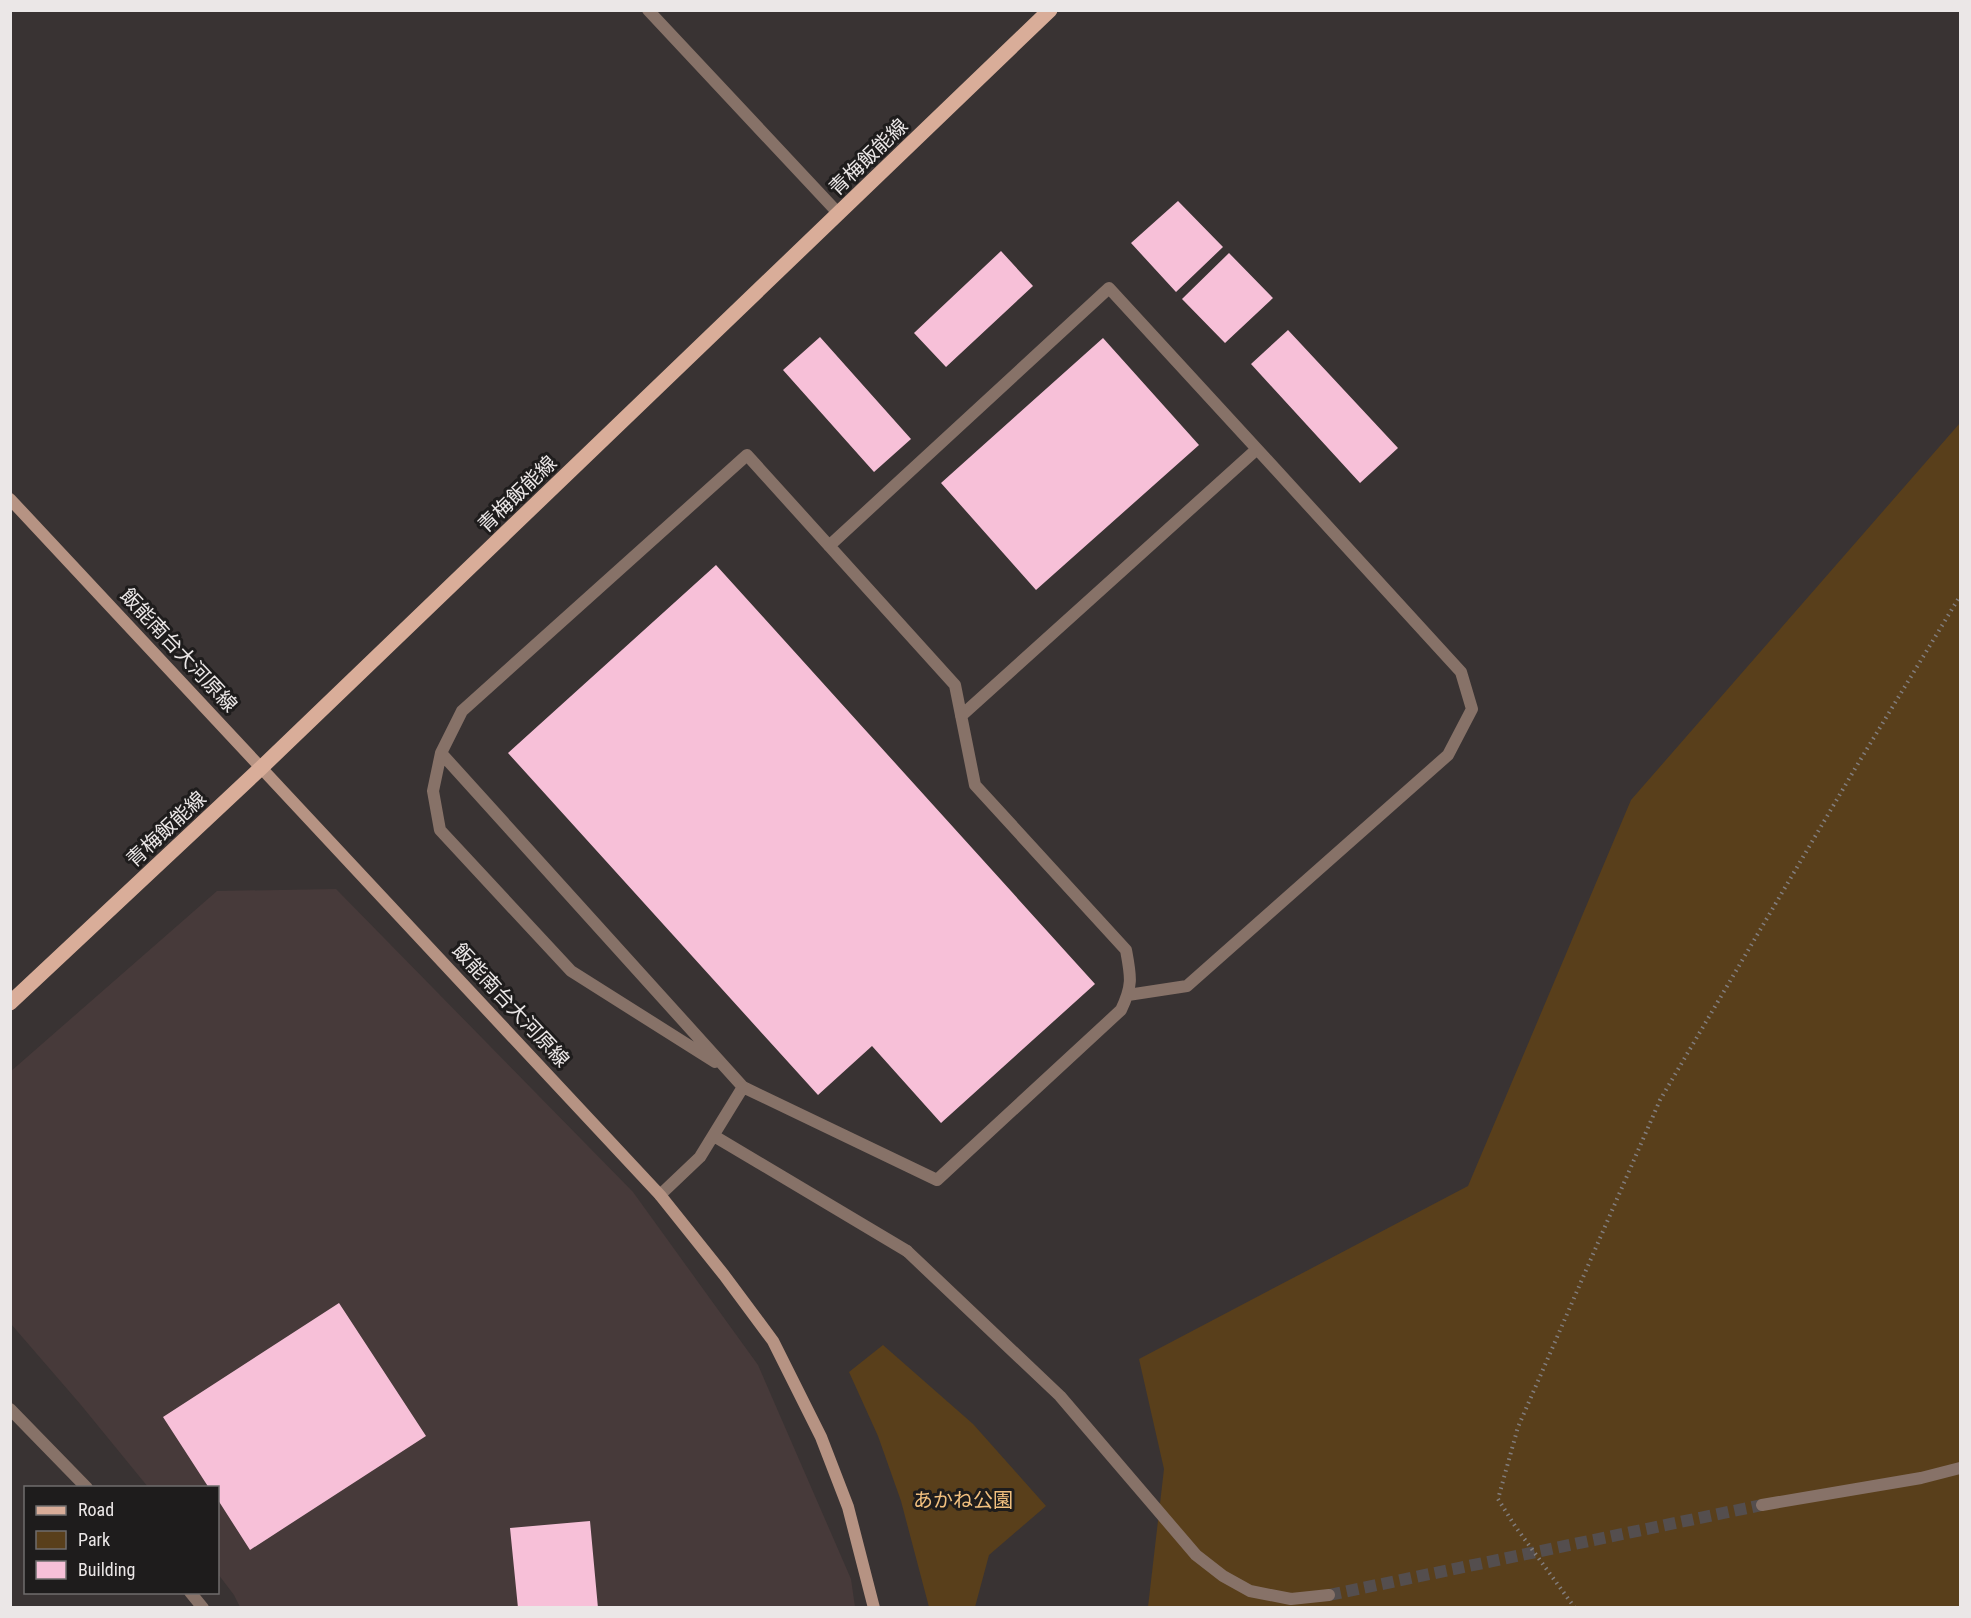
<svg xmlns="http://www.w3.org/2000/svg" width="1971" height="1618" font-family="'Roboto Condensed','Noto Sans JP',sans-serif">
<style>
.built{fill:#473a3a}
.green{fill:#593f1b}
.building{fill:#f7c0d8}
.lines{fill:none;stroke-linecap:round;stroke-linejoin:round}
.street-tunnel{stroke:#544e4e;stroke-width:12;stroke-dasharray:12 6;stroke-linecap:butt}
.path{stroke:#827d7d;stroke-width:4;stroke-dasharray:1.5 4.5;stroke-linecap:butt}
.lane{stroke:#877268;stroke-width:12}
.street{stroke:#877268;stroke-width:12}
.secondary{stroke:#b69383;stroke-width:12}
.primary{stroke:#d9ad99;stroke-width:15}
.labels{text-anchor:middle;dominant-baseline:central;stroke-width:6;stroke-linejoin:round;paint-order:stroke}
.street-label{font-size:20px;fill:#ebe7e7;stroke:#1e1c1c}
.park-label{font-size:20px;fill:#f2c07f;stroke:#1e1c1c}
</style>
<rect width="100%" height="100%" fill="#393333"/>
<!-- built -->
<path class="built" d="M336,889L633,1192L758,1365L851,1579L855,1607H240L234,1595L218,1574V1488L148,1487L81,1405L11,1324L10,1072L217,891Z"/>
<!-- green -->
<path class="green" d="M1960,423V1607H1148L1164,1469L1139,1359L1468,1186L1631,800Z
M883,1345L973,1424L1046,1506L989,1555L975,1607H929L901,1501L878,1436L849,1372Z"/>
<!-- building -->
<path class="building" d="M1178,201L1223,247L1176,292L1131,243Z
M1001,251L1033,286L946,367L914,333Z
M1229,253L1273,298L1225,343L1182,299Z
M1288,330L1398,448L1360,483L1251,364Z
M820,337L911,439L874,472L783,370Z
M1103,338L1199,445L1036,590L941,483Z
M716,565L1095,984L941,1123L872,1046L818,1095L508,753Z
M339,1303L426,1436L250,1550L218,1500V1488H209L163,1417Z
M590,1521L598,1608H518L510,1528Z"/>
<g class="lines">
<!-- street-tunnel -->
<path class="street-tunnel" d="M1329,1595L1762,1505"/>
<!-- path -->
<path class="path" d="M1575,1608L1515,1526L1498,1499L1518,1427L1660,1100L1856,767L1960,596"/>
<!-- lane -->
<path class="lane" d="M747,455L955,685L975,785L1126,950C1131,977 1133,985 1121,1010L937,1180L743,1087L441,753L462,711Z
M829,546L1109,288L1257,449L961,716
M441,753L433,791L440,830L571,971L715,1062
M1128,995L1187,986L1448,755L1472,709L1461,672L1257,449
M714,1136L907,1251
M660,1195L700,1157L743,1087"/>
<!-- street -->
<path class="street" d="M648,10L839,214
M907,1251L1060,1396L1196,1555L1223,1576L1250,1591L1291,1599L1329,1595
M10,1409L87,1488
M1762,1505L1921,1478L1960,1468
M190,1592L203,1608"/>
<!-- secondary -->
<path class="secondary" d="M10,499L660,1195L724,1275L773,1341L821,1437L848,1507L874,1608"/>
<!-- primary -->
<path class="primary" d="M10,1003L262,767L1050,10"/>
</g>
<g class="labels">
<!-- street labels -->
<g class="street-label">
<text transform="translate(868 157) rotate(-44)">青梅飯能線</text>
<text transform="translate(517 494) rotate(-44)">青梅飯能線</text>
<text transform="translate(179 650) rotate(47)">飯能南台大河原線</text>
<text transform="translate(166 829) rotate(-43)">青梅飯能線</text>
<text transform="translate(511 1005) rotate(47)">飯能南台大河原線</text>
</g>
<!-- park labels -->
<g class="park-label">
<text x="963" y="1500">あかね公園</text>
</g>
</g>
<!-- border -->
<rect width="1971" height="1618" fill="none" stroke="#ebe7e7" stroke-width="24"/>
<!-- legend -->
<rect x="24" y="1486" width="195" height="108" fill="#1e1c1c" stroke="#706d6d" stroke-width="1.5"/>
<rect x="36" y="1506" width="30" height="9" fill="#d9ad99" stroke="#706d6d" stroke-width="1.5"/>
<text x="78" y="1516" font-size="18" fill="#ebe7e7">Road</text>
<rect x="36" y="1531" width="30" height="18" fill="#593f1b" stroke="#706d6d" stroke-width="1.5"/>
<text x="78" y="1546" font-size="18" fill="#ebe7e7">Park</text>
<rect x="36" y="1561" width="30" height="18" fill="#f7c0d8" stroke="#706d6d" stroke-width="1.5"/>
<text x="78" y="1576" font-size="18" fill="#ebe7e7">Building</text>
</svg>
